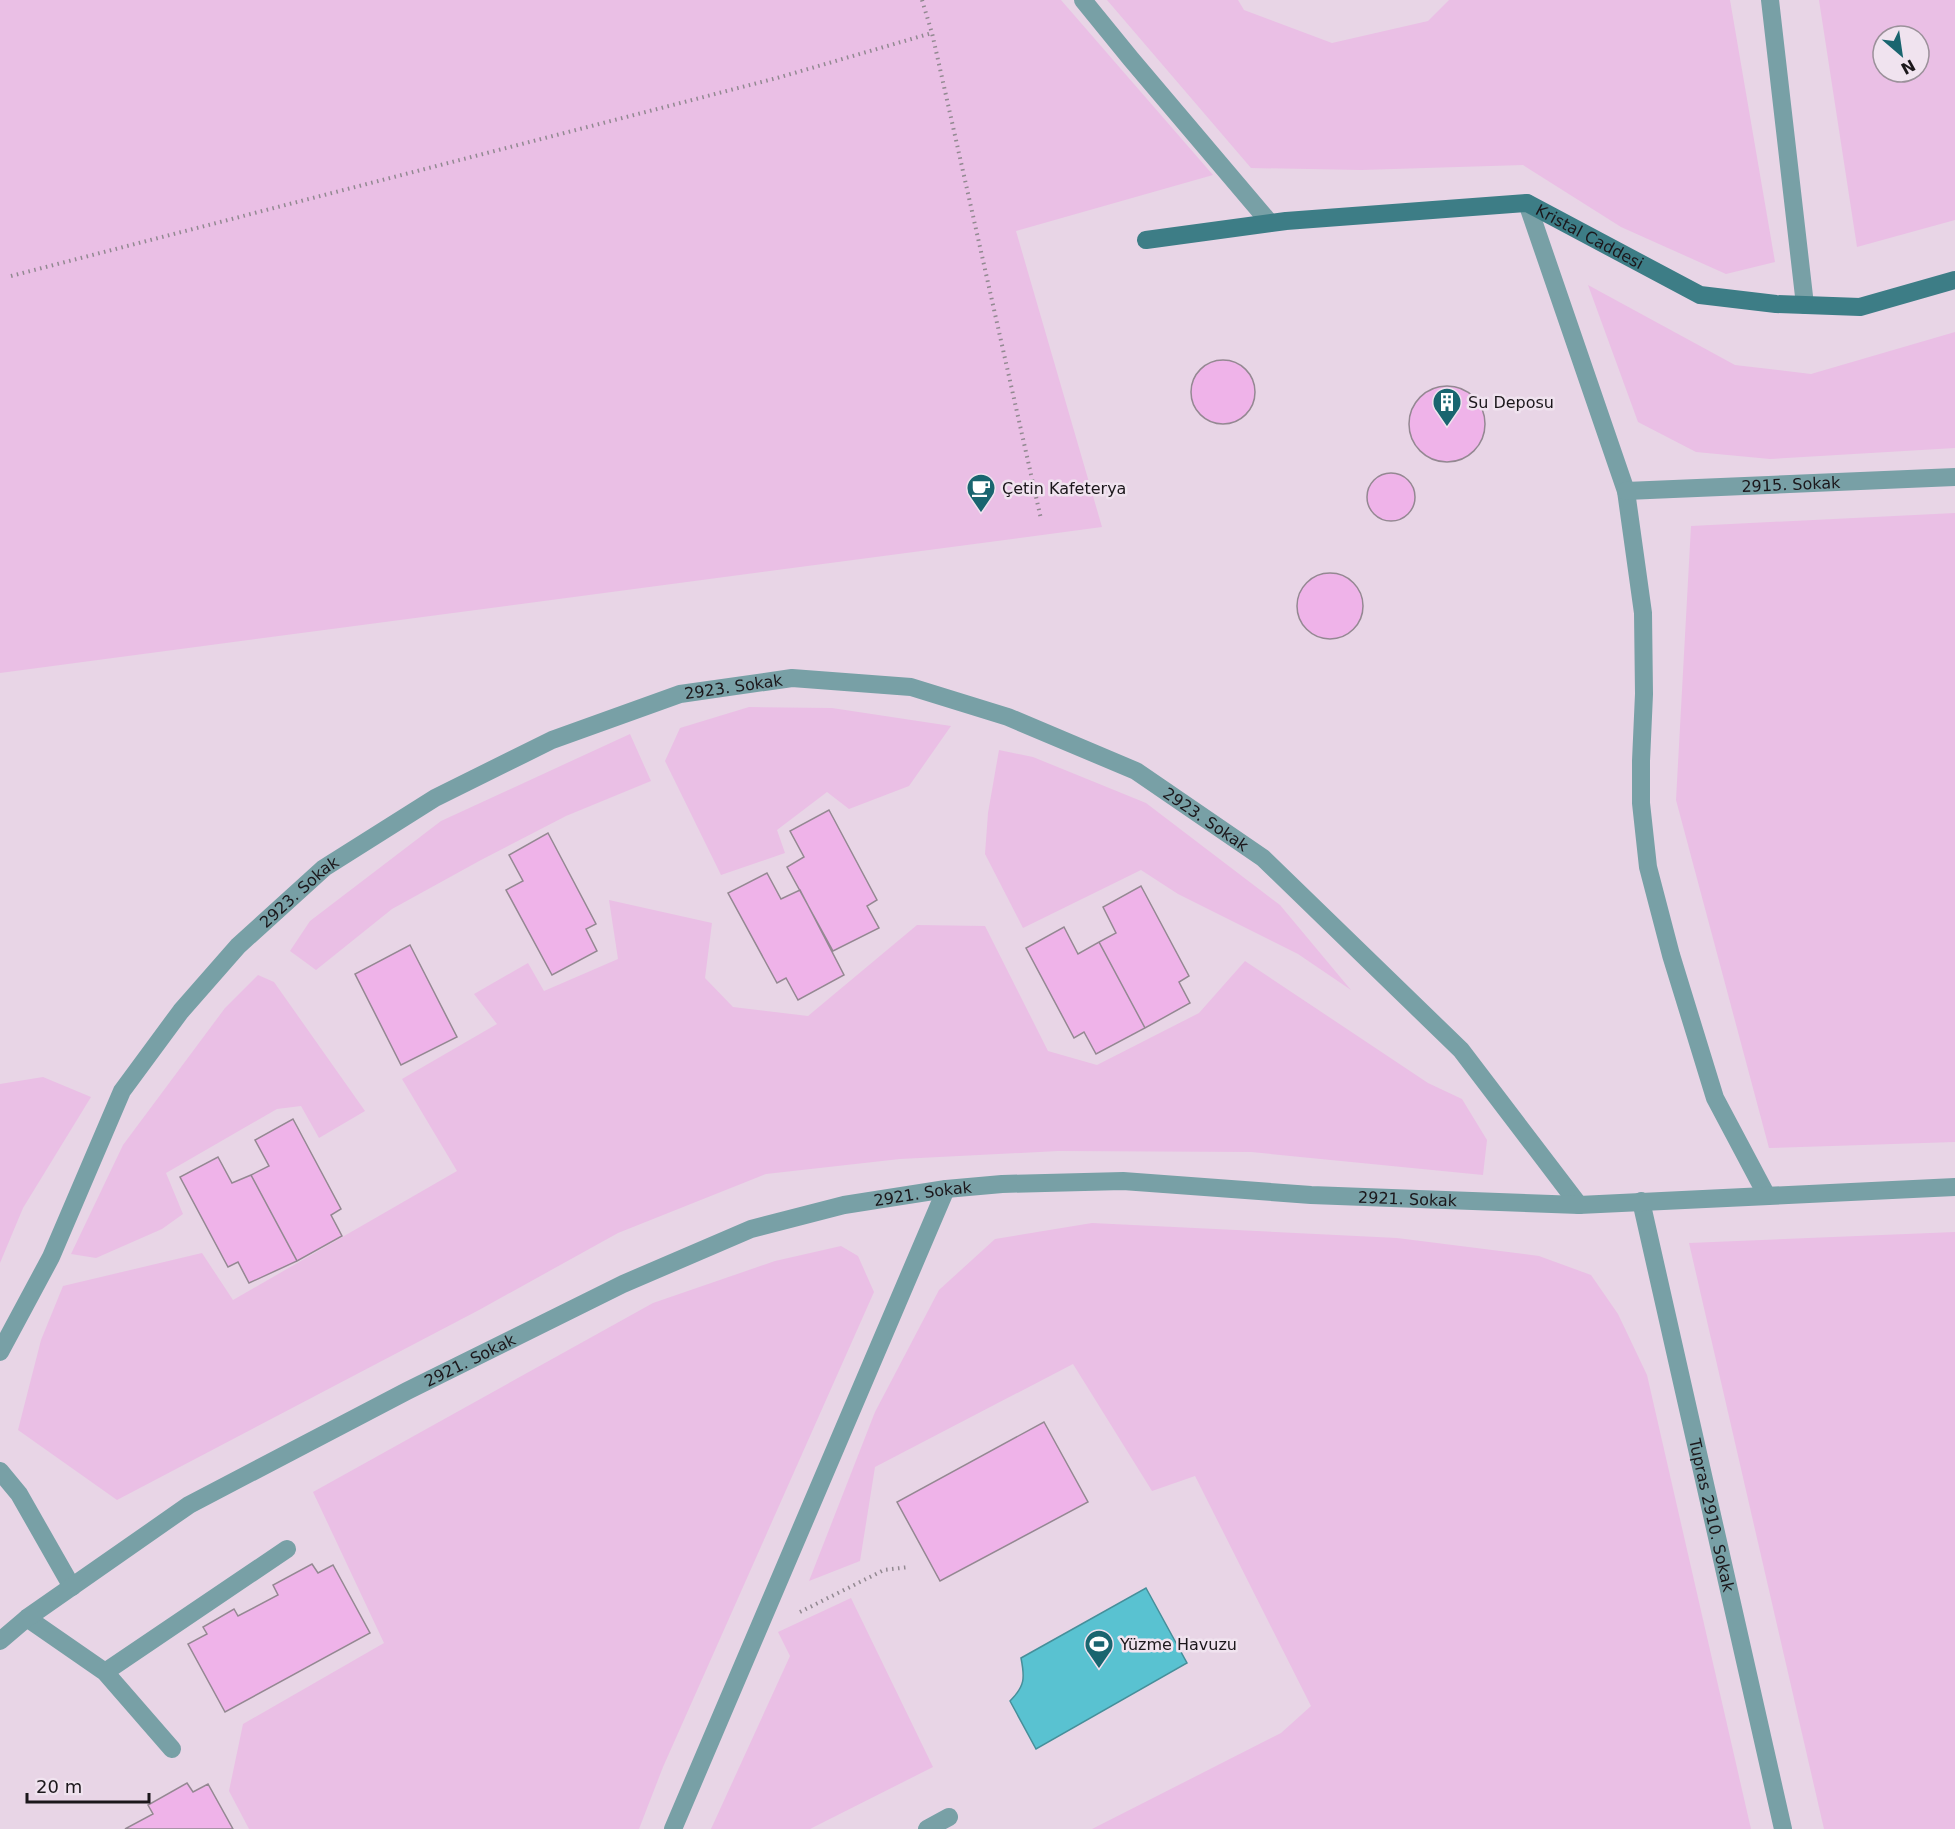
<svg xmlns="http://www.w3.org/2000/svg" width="1955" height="1829" font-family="'DejaVu Sans',sans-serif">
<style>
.built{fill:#e8d5e6;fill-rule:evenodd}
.green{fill:#eabfe5;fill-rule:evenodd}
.water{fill:#59c2d1;stroke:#468f9a;stroke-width:1.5}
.building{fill:#efb3e9;stroke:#948892;stroke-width:1.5}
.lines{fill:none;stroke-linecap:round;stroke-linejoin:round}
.path{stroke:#928991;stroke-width:4;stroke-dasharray:1.5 4.5;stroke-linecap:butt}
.lane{stroke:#78a0a6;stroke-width:18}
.street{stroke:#78a0a6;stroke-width:18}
.secondary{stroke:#3d7d86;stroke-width:18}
.labels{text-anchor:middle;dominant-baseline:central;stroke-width:5;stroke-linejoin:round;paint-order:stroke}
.street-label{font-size:16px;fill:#1b171b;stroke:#f0e3ef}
.poi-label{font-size:16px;fill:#1b171b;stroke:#f0e3ef;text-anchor:start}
</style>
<rect width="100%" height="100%" fill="#f0e3ef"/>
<!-- built -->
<path class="built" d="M0,0H1955V1829H0ZM1883,36H1919V72H1883Z"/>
<!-- green -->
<path class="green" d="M0,0H1061L1213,175L1016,231L1102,527L0,673Z
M1107,0H1238L1244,10L1332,43L1428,21L1449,0H1730L1775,262L1726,274L1621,227L1523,165L1361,170L1251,168Z
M1819,0H1955V220L1857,247ZM1883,36H1919V72H1883Z
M1588,285L1735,365L1811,374L1955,332V448L1770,459L1696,452L1638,422Z
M1955,513V1142L1769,1148L1676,800L1691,526Z
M749,707L832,708L951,726L909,786L849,809L827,792L777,830L785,853L721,875L665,761L680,728Z
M630,734L651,781L566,816L481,860L392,909L316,970L290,951L310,921L441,821Z
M999,750L1033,757L1146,803L1280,905L1351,990L1298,954L1178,894L1141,870L1023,928L985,854L988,813Z
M609,900L712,923L705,978L733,1007L808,1016L917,925L985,926L1048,1051L1097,1065L1199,1013L1245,961L1428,1083L1462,1099L1487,1140L1483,1175L1251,1152L1058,1151L900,1159L766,1174L618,1233L479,1310L117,1500L18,1430L41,1340L63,1286L202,1253L233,1300L457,1171L402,1079L497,1024L474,994L528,963L544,991L618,959Z
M258,975L274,982L365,1111L319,1138L301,1106L277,1109L166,1173L183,1214L162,1229L96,1258L71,1254L123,1145L225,1008Z
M43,1077L91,1097L23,1208L0,1263V1084Z
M1092,1223L1397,1238L1539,1256L1591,1275L1618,1314L1647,1375L1751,1829H1092L1281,1733L1311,1706L1195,1476L1152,1491L1073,1364L875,1467L860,1561L809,1581L875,1412L939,1290L995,1239Z
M1955,1232V1829H1824L1689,1243Z
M841,1246L858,1256L874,1292L663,1767L639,1829H249L229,1791L243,1724L384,1643L313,1492L653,1303L775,1261Z
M851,1598L933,1767L810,1829H711L790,1656L778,1632Z"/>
<!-- water -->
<path class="water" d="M1146,1588L1187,1663L1036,1749L1010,1701C1025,1686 1025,1678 1021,1658Z"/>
<!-- building -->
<path class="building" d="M1191 392a32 32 0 1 1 64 0a32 32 0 1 1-64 0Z
M1409 424a38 38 0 1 1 76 0a38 38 0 1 1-76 0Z
M1367 497a24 24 0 1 1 48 0a24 24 0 1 1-48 0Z
M1297 606a33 33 0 1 1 66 0a33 33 0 1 1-66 0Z
M829,810L877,900L867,906L879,928L833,951L787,867L804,857L790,831Z
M548,833L596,924L586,929L597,951L552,975L506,890L523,881L509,855Z
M767,873L781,899L800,890L844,975L798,1000L786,978L777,983L728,893Z
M1141,886L1189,976L1179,982L1190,1003L1145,1028L1099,942L1116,933L1103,907Z
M1064,927L1078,954L1099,942L1145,1028L1096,1054L1084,1032L1074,1038L1026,948Z
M410,945L457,1037L401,1065L355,974Z
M293,1119L341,1209L331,1215L342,1236L297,1261L251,1175L269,1166L255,1140Z
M218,1157L232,1183L251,1175L297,1261L249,1283L238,1262L228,1267L180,1177Z
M1044,1422L1088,1502L940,1581L897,1502Z
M312,1564L318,1573L333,1565L370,1633L225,1712L188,1644L207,1634L203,1627L234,1609L238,1616L278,1595L273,1585Z
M187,1783L193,1792L208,1784L233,1829H125L153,1814L148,1805Z"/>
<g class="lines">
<!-- path -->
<path class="path" d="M922,0L932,33L1041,519
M11,276L777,78L932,33
M800,1612L884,1570L909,1567"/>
<!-- lane -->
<path class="lane" d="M1083,0L1131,59L1270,223
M27,1618L105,1672L172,1749
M105,1672L287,1549
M927,1829L949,1817"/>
<!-- street -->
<g class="street">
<path d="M1770,0L1805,305"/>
<path d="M1527,203L1626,491L1643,613L1644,694L1641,761V803L1648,867L1671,955L1715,1098L1767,1196"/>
<path id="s1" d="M1626,491L1955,477"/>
<path id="s2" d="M1641,1201L1783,1829"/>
<path id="s3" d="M0,1352L51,1257L122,1091L181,1011L238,946L324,868L435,798L552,740L680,694L792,678L911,687L1008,717L1136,771L1263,858L1461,1050L1579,1205"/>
<path d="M0,1471L19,1494L72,1587"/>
<path id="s4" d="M0,1641L27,1618L189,1505L407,1391L623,1284L751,1229L844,1205L946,1189L1002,1184L1123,1181L1311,1195L1579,1205L1955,1187"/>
<path d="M673,1829L946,1189"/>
</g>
<!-- secondary -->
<path class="secondary" id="s5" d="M1146,240L1286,221L1527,203L1700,295L1776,304L1860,307L1955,280"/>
</g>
<!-- icons -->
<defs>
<g id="building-pin" transform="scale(1.5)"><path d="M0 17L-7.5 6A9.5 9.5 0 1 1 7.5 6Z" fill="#19656f" stroke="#f0e3ef"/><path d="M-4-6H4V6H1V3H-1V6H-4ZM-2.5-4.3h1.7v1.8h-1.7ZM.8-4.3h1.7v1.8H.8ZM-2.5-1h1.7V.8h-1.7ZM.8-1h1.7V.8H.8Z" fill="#fff"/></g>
<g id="cafe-pin" transform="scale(1.5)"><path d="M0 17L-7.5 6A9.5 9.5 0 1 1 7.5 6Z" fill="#19656f" stroke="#f0e3ef"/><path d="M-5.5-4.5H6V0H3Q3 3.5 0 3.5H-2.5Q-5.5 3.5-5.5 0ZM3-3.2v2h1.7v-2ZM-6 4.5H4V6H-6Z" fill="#fff"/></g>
<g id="stadium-pin" transform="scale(1.5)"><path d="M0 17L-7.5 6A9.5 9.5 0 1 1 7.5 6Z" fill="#19656f" stroke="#f0e3ef"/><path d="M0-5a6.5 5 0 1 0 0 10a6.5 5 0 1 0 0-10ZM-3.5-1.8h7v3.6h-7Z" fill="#fff"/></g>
</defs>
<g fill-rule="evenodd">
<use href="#building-pin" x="1447" y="402"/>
<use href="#cafe-pin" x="981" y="488"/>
<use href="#stadium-pin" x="1099" y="1644"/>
</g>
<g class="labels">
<!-- street labels -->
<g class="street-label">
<text stroke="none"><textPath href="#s5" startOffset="454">Kristal Caddesi</textPath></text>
<text stroke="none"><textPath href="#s1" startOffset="165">2915. Sokak</textPath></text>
<text stroke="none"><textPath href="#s3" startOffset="1042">2923. Sokak</textPath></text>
<text stroke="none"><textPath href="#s3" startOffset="1546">2923. Sokak</textPath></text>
<text stroke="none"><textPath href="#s3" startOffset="556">2923. Sokak</textPath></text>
<text stroke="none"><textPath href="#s4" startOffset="1035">2921. Sokak</textPath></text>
<text stroke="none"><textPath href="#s4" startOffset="1521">2921. Sokak</textPath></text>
<text stroke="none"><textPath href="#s4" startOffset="549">2921. Sokak</textPath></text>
<text stroke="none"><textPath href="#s2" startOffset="322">Tupras 2910. Sokak</textPath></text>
</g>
<!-- poi labels -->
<g class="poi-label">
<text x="1468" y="402">Su Deposu</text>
<text x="1002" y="488">Çetin Kafeterya</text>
<text x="1120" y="1644">Yüzme Havuzu</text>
</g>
</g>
<!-- north arrow -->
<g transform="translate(1901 54) rotate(151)"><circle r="28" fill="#f0e3ef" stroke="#9b919a" stroke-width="1.5"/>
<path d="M0-4.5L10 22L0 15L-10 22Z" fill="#19656f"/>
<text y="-9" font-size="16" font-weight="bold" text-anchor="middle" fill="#1b171b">N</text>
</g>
<!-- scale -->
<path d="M27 1793v9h122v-9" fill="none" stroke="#1b171b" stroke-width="3"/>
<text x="36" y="1793" font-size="18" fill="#1b171b" stroke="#f0e3ef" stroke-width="4.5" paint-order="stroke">20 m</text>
</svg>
